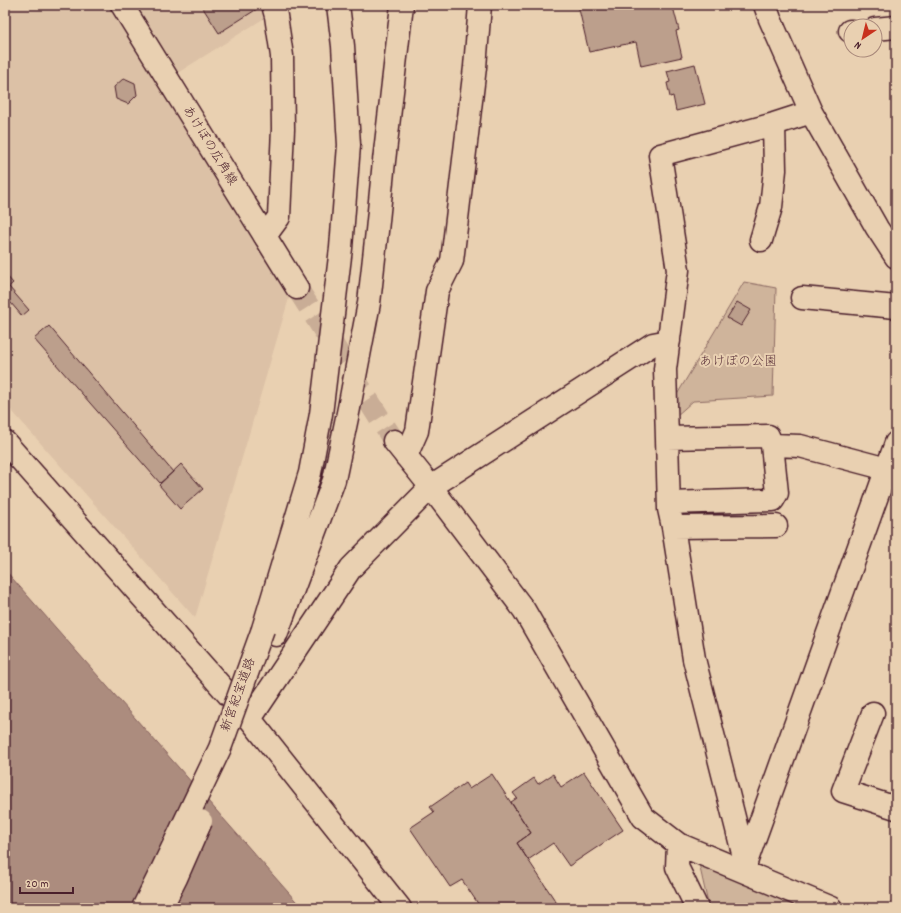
<svg xmlns="http://www.w3.org/2000/svg" width="901" height="913" font-family="Dekko,'Klee One',sans-serif">
<style>
.built{fill:#dcc1a6}
.green{fill:#cfb49b;stroke:#8c6a63}
.water{fill:#ac8c7e;stroke:#85605d}
.building{fill:#bc9f8c;stroke:#4a1f2b}
.lines{fill:none;stroke-linecap:round;stroke-linejoin:round}
.major-tunnel{stroke:#c9ad96;stroke-width:22;stroke-dasharray:22 11;stroke-linecap:butt}
.minor-casing{stroke:#4a1f2b;stroke-width:25}
.major-casing{stroke:#4a1f2b;stroke-width:25}
.highway-casing{stroke:#4a1f2b;stroke-width:25}
.minor{stroke:#e9d0b1;stroke-width:22}
.major{stroke:#e9d0b1;stroke-width:22}
.highway{stroke:#e9d0b1;stroke-width:22}
.highway-bridge-casing{stroke:#4a1f2b;stroke-width:25;stroke-linecap:butt}
.highway-bridge{stroke:#e9d0b1;stroke-width:22}
.labels{text-anchor:middle;dominant-baseline:central;stroke-width:4;stroke-linejoin:round;paint-order:stroke}
.street-label{font-size:13px;fill:#4a1f2b;stroke:#e9d0b1}
.park-label{font-size:13px;fill:#5e353c;stroke:#e9d0b1}
</style>
<rect width="100%" height="100%" fill="#e9d0b1"/>
<filter id="ink" filterUnits="userSpaceOnUse"><feTurbulence type="fractalNoise" baseFrequency=".025" numOctaves="2"/><feDisplacementMap in="SourceGraphic" scale="8" xChannelSelector="R" yChannelSelector="G"/><feConvolveMatrix kernelMatrix="1 2 1 2 8 2 1 2 1" color-interpolation-filters="sRGB"/></filter>
<g filter="url(#ink)">
<!-- built -->
<path class="built" d="M5,5H111L230,198L289,298L195,618L5,403Z
M132,5H262L263,19L176,74Z"/>
<!-- green -->
<path class="green" d="M744,282L776,288L773,396L693,401L676,416L672,403Z
M698,859L809,908H709Z"/>
<!-- water -->
<path class="water" d="M5,570L302,908H5Z"/>
<!-- building -->
<path class="building" d="M201,5H254L257,9L219,33Z
M578,5H670L671,8L673,7L679,30L676,31L682,57L641,66L636,42L589,52Z
M695,64L705,104L676,111L673,96L670,97L667,83L670,82L667,71Z
M124,78L135,83L137,95L128,104L116,99L114,87Z
M5,274L13,283L5,290Z
M9,287L29,310L22,316L5,296V290Z
M737,302L751,310L741,326L727,318Z
M49,326L173,472L160,483L34,339Z
M181,464L203,489L180,509L159,485Z
M584,772L623,830L569,866L553,843L528,860L517,843L531,833L511,802L517,798L513,793L534,778L538,784L553,774L561,787Z
M492,774L531,833L517,843L558,905L552,908H481L462,880L450,887L410,828L434,812L430,807L465,783L469,789Z"/>
<g class="lines">
<!-- major-tunnel -->
<path class="major-tunnel" d="M297,288L394,441"/>
<!-- minor casing -->
<g class="minor-casing">
<path id="minor" d="M765,5L770,19L811,112L877,228L896,257
M875,29L896,27
M850,31H851
M265,236L279,217L283,129L282,56L276,16L273,5
M761,240L771,207L775,170L774,124
M802,298L896,307
M667,438L768,436L772,445L777,493L773,500L669,503
M5,442L250,719L400,908
M772,445L800,446L887,469
M406,456L417,431L437,291L452,261L475,67L480,5
M431,487L524,610L643,817L678,844L831,908
M673,527L776,526
M873,713L843,791L896,808
M250,719L351,568L431,487L653,344L669,341
M678,844L677,867L697,908
M746,865L694,659L673,527L669,509L665,369L678,270L660,155L774,124L811,112
M744,868L896,443"/>
</g>
<!-- major casing -->
<g class="major-casing">
<path id="major" d="M122,5L297,288
M394,441L431,487"/>
</g>
<!-- highway casing -->
<g class="highway-casing">
<path id="highway" d="M263,629L310,473L321,414L341,248L349,145L343,46L338,5
M276,635L334,480L349,408L369,303L377,231L384,161L402,5"/>
</g>
<!-- minor -->
<use href="#minor" class="minor"/>
<!-- major -->
<use href="#major" class="major"/>
<!-- highway -->
<use href="#highway" class="highway"/>
<!-- highway-bridge casing -->
<g class="highway-bridge-casing">
<path id="highway-bridge" d="M143,908L161,872L220,748L263,629
M161,908L176,878L201,821"/>
</g>
<!-- highway-bridge -->
<use href="#highway-bridge" class="highway-bridge"/>
</g>
</g>
<g class="labels">
<!-- street labels -->
<g class="street-label">
<text transform="translate(209 146) rotate(58)">あけぼの広角線</text>
<text transform="translate(239 695) rotate(-70)">新宮紀宝道路</text>
</g>
<!-- park labels -->
<g class="park-label">
<text x="738" y="362">あけぼの公園</text>
</g>
</g>
<!-- margin -->
<rect width="901" height="913" fill="none" stroke="#e9d0b1" stroke-width="20"/>
<rect x="10" y="10" width="881" height="893" fill="none" stroke="#4a1f2b" stroke-width="1.5" filter="url(#ink)"/>
<!-- north arrow -->
<g transform="translate(863 38) rotate(215)"><circle r="19" fill="#e9d0b1" stroke="#a9897b"/>
<path d="M0-3L7 15L0 10L-7 15Z" fill="#c8321e"/>
<text y="-6" font-size="11" font-weight="bold" text-anchor="middle" fill="#4a1f2b">N</text>
</g>
<!-- scale -->
<path d="M20 887v6h53v-6" fill="none" stroke="#4a1f2b" stroke-width="2"/>
<text x="26" y="887" font-size="12" fill="#4a1f2b" stroke="#e9d0b1" stroke-width="3" paint-order="stroke">20 m</text>
</svg>
